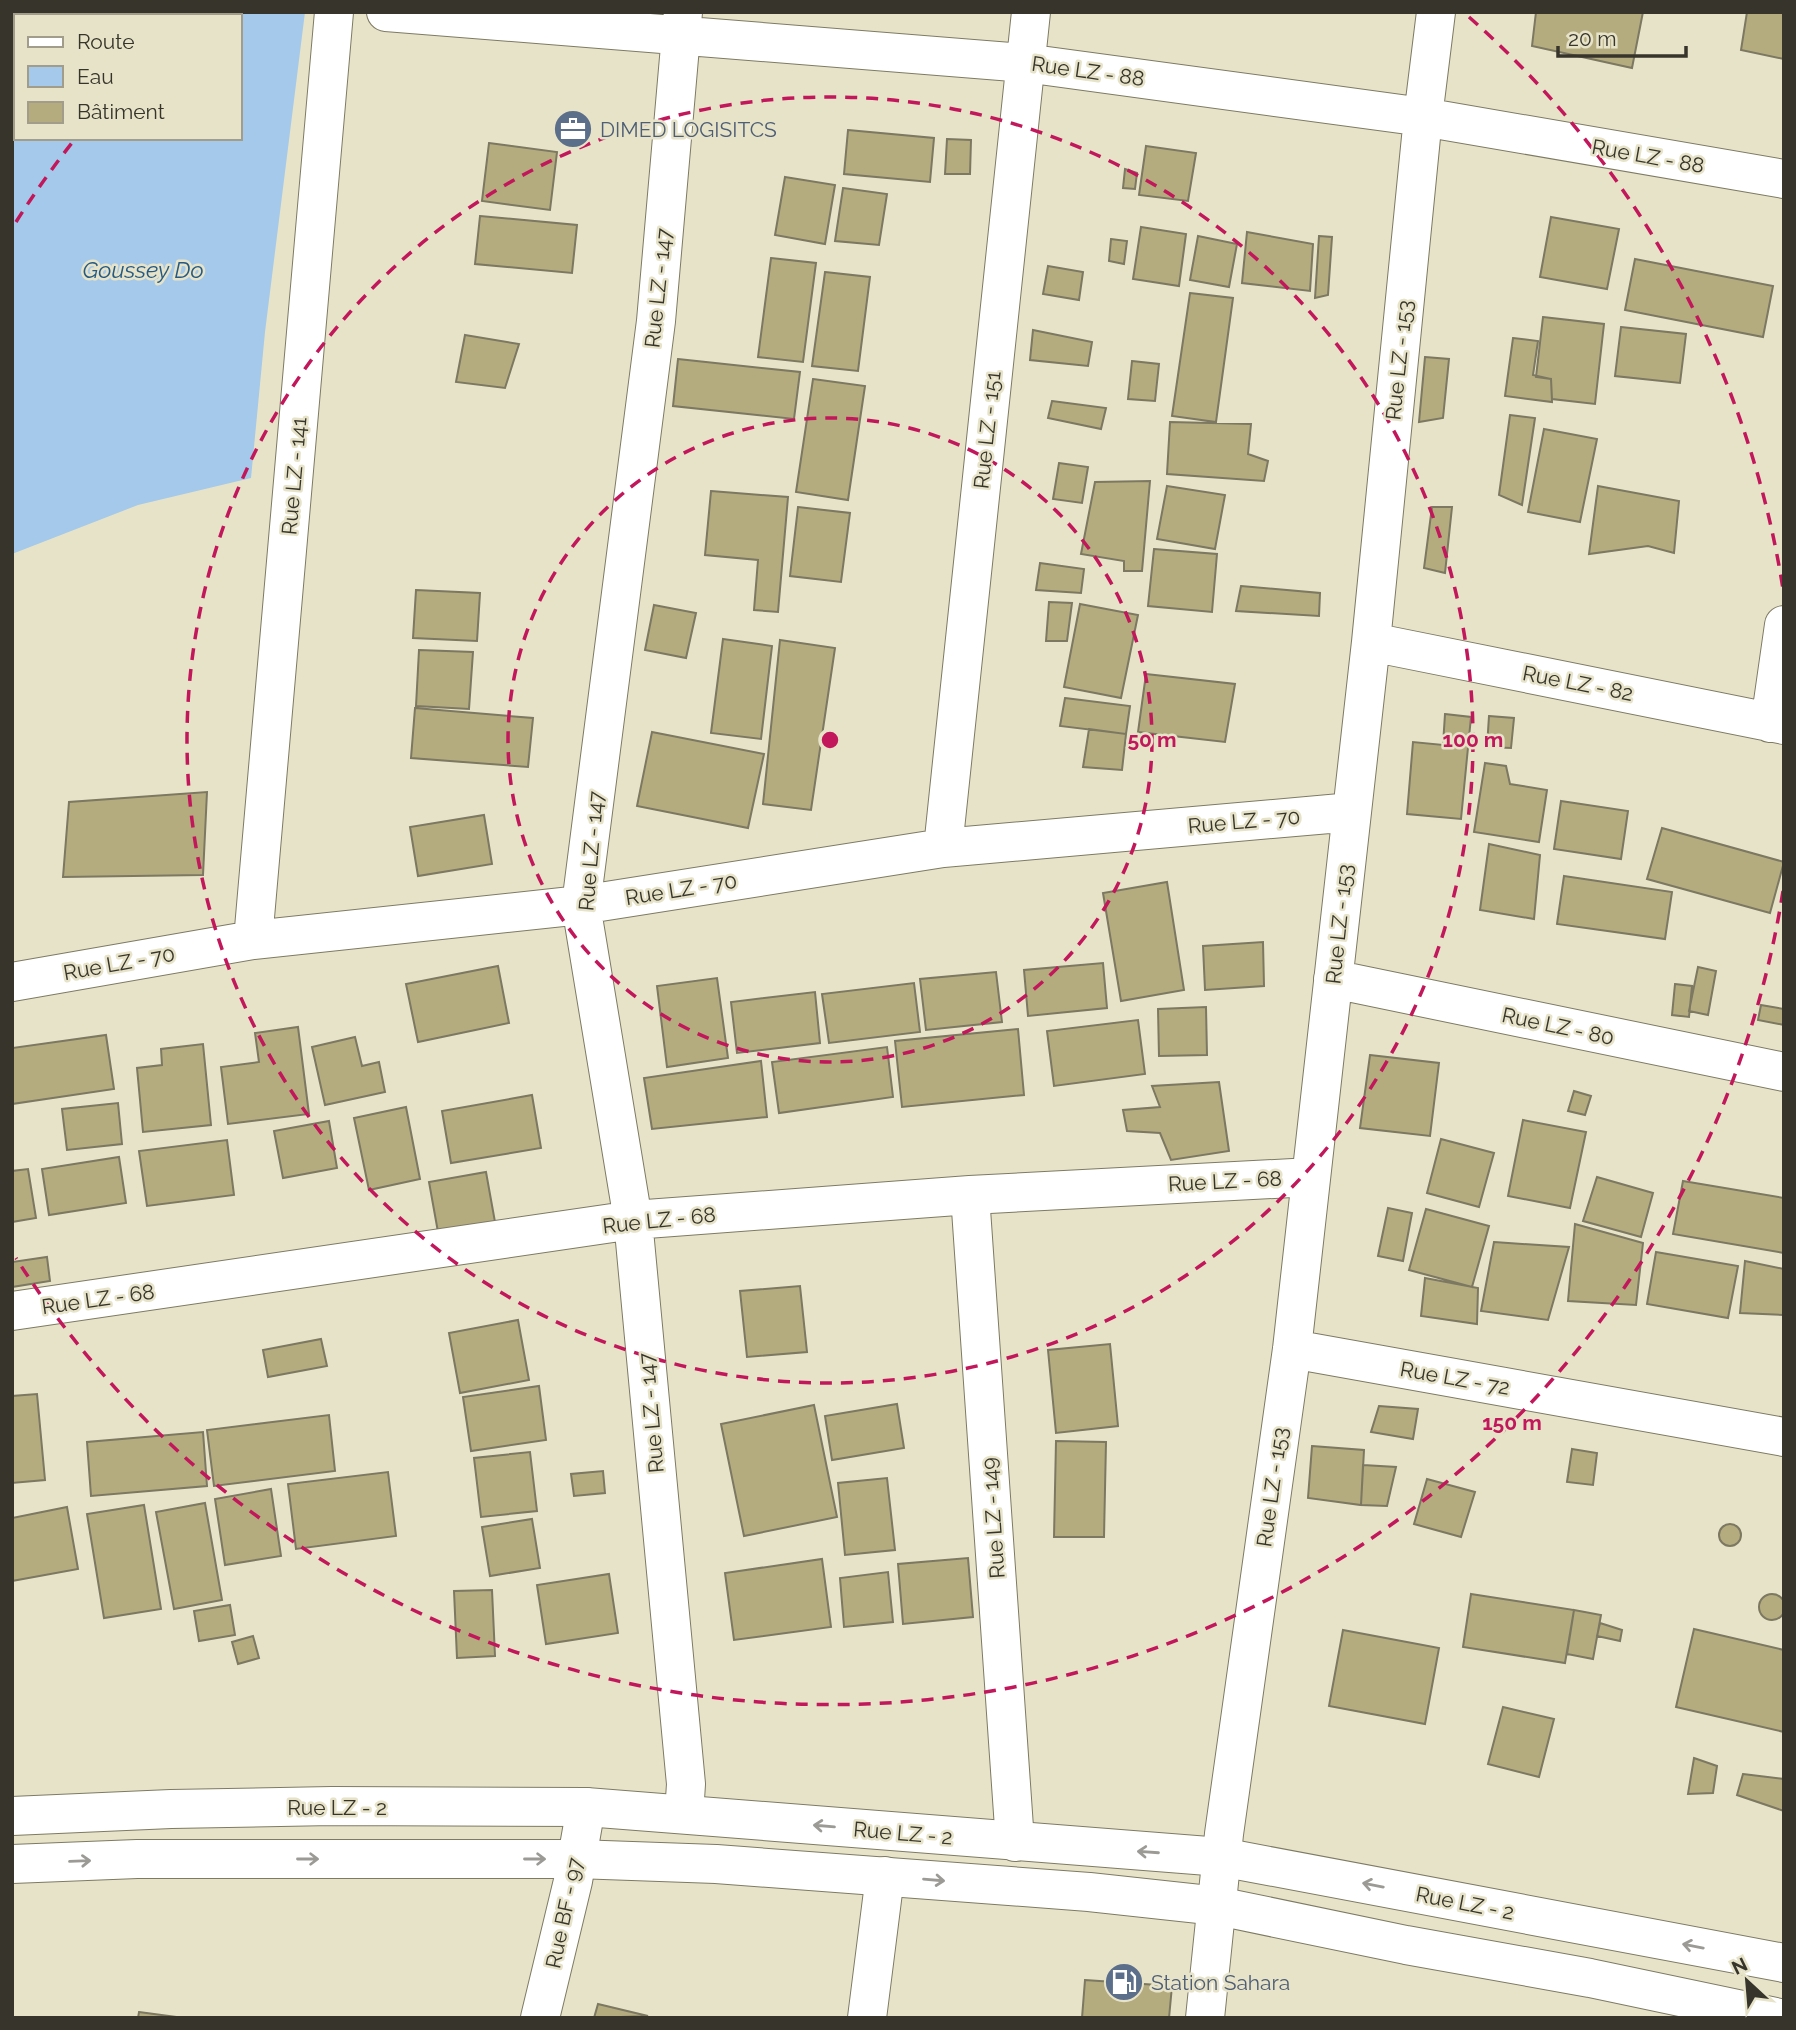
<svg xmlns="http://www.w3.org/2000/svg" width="1796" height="2030" font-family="Raleway,sans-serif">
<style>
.water{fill:#a4c9ea;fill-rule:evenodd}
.building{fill:#b4ac7f;stroke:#7c7861;stroke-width:2}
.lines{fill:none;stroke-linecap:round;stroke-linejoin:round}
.street-casing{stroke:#7e7a63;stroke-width:40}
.secondary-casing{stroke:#7e7a63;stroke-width:40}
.street{stroke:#fff;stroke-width:38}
.secondary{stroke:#fff;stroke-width:38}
.oneway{stroke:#9b9a95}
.ring{fill:none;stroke:#c2185b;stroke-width:3.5;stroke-dasharray:12 9}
.labels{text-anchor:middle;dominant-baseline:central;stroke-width:5;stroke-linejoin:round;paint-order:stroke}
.street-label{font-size:21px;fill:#37352b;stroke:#e7e3c9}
.service-label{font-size:21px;fill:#4e5e75;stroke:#e7e3c9;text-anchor:start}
.water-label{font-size:23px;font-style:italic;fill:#235985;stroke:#e7e3c9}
.centre{fill:#c2185b;stroke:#e7e3c9;stroke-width:3.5}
.ring-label{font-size:21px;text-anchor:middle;font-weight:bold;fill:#c2185b;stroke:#e7e3c9;stroke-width:5;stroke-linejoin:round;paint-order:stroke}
</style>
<rect width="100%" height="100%" fill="#e7e3c9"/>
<!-- water -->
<path class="water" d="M12,12H305L265,332L251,478L138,505L12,554ZM16,16H240V138H16Z"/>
<!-- building -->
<path class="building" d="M1536,12H1643L1632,68L1532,46Z
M1747,12H1784V59L1741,50Z
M848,130L934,138L930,182L844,174Z
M947,139L971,140L970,174H945Z
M489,143L557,152L550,210L482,201Z
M1146,146L1196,153L1188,201L1139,195Z
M1125,169L1137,173L1135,189L1123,188Z
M785,177L835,185L825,244L775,235Z
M843,188L887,194L879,245L835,241Z
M480,216L577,225L572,273L475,264Z
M1551,217L1619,229L1607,289L1540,277Z
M1141,227L1186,234L1179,286L1133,279Z
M1247,232L1313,244L1310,291L1242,283Z
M1198,236L1237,244L1229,287L1190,280Z
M1319,236L1332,237L1328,295L1315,298Z
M1111,239L1127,241L1124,264L1109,261Z
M771,258L816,263L803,362L758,357Z
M1635,259L1773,286L1763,337L1625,310Z
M1048,266L1083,272L1079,300L1043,294Z
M825,272L870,277L858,371L812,366Z
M1190,293L1233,298L1216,422L1172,416Z
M1543,317L1604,324L1595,404L1552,399L1551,379L1536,377Z
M1621,327L1686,334L1680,383L1615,376Z
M1033,330L1092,342L1088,366L1030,360Z
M465,335L519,344L505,388L456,382Z
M1513,338L1538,341L1533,375L1551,379L1552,402L1505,396Z
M1425,357L1449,359L1443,418L1419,422Z
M678,359L800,372L794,419L673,406Z
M1132,361L1159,364L1155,401L1128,399Z
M813,379L865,386L848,500L796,492Z
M1052,401L1106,408L1101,429L1048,418Z
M1510,415L1535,418L1522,505L1499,495Z
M1170,422L1251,424L1248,454L1268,461L1264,481L1167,474Z
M1544,429L1597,439L1580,522L1528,512Z
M1059,463L1088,467L1082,503L1053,499Z
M1150,481L1142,571H1124V561L1081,554L1095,482Z
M1167,486L1225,495L1215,549L1157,539Z
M1598,486L1679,501L1674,553L1648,546L1589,554Z
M711,491L788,497L778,612L754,610L758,560L705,555Z
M798,507L850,513L841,582L790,576Z
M1432,507H1452L1445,573L1424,568Z
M1154,549L1217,554L1212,612L1148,606Z
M1040,563L1084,569L1081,593L1036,590Z
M1241,586L1320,593L1319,616L1236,611Z
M416,590L480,593L477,641L413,638Z
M1049,602L1072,603L1067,641H1046Z
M1080,604L1138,615L1121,698L1064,687Z
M654,605L696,613L686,658L645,650Z
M723,639L772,646L761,739L711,733Z
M780,640L835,648L811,810L763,804Z
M419,650L473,652L469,709L416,706Z
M1146,674L1235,684L1225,742L1138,732Z
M1065,698L1130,706L1126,734L1060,726Z
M415,708L533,718L528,767L411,758Z
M1445,714L1471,717L1461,819L1407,814L1413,742L1443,745Z
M1489,716L1514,718L1511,748L1487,747Z
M1089,729L1126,734L1122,770L1083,767Z
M652,732L764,754L748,828L637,806Z
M1485,763L1506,766L1510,784L1547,790L1539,842L1474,832Z
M207,792L203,875L63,877L69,802Z
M1561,801L1628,811L1621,859L1554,849Z
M484,815L492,864L418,876L410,827Z
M1662,828L1784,862L1770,913L1647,879Z
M1489,844L1540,855L1534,919L1480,910Z
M1564,876L1672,892L1665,939L1557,924Z
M1167,882L1184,990L1121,1001L1103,893Z
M1263,942L1264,986L1205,990L1203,946Z
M1103,963L1107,1008L1028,1016L1024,970Z
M498,966L509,1023L418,1042L406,984Z
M1698,967L1716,971L1708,1015L1689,1011Z
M996,972L1002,1022L926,1030L920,979Z
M717,978L728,1058L667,1067L657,986Z
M914,983L920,1032L829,1043L822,994Z
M1675,984L1692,986L1689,1017L1672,1015Z
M815,992L820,1043L737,1053L731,1002Z
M1761,1005L1784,1009V1025L1758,1020Z
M1206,1007L1207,1055L1159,1056L1158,1009Z
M1138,1020L1145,1074L1054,1086L1047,1031Z
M298,1027L309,1114L228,1124L221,1067L259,1062L255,1033Z
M1018,1029L1024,1095L902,1107L895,1041Z
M106,1035L114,1089L12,1104V1048Z
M355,1037L362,1066L379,1062L385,1092L325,1105L312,1047Z
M203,1044L211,1125L143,1132L137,1068L162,1065L161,1049Z
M887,1047L893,1097L779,1113L772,1062Z
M1370,1055L1439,1063L1430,1136L1360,1128Z
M761,1061L767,1117L652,1129L644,1078Z
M1219,1082L1229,1151L1171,1160L1160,1133L1127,1131L1123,1110L1160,1107L1152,1086Z
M1574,1091L1591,1096L1585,1115L1568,1111Z
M532,1095L541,1148L451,1163L442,1111Z
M118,1103L122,1144L67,1150L62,1109Z
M406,1107L420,1179L369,1190L354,1118Z
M1523,1120L1586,1132L1570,1208L1508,1196Z
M329,1121L337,1168L283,1178L274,1131Z
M1441,1139L1494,1153L1479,1207L1427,1193Z
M227,1140L234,1195L147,1206L139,1151Z
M119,1157L126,1203L49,1215L42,1169Z
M28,1169L36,1218L12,1222V1171Z
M486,1172L495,1222L438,1232L429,1182Z
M1597,1177L1653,1193L1641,1237L1583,1221Z
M1683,1181L1784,1198V1253L1673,1234Z
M1388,1208L1412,1213L1403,1261L1378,1256Z
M1426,1209L1489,1226L1472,1287L1409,1270Z
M1575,1224L1643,1243L1636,1305L1568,1301Z
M1494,1242L1569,1247L1548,1320L1481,1311Z
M1656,1252L1738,1266L1728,1318L1647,1304Z
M47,1257L50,1281L12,1287V1262Z
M1745,1261L1784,1269L1783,1315L1740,1313Z
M1425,1278L1478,1288L1477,1324L1421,1316Z
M800,1286L807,1352L747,1357L740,1291Z
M518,1320L529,1380L460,1393L449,1333Z
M321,1339L327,1366L268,1377L263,1350Z
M1110,1344L1118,1426L1056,1433L1048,1350Z
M539,1386L546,1440L471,1451L463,1397Z
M37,1394L45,1480L12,1483V1396Z
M897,1404L904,1448L832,1460L825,1416Z
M814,1405L837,1517L744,1536L721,1424Z
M1379,1406L1418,1409L1413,1439L1371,1432Z
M329,1415L335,1471L214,1486L207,1430Z
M203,1432L207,1486L91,1496L87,1442Z
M1056,1441L1106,1442L1104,1537H1054Z
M1312,1446L1364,1450L1361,1505L1308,1498Z
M1572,1449L1597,1453L1593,1485L1567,1482Z
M530,1452L537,1511L481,1517L474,1458Z
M1363,1465L1396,1467L1387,1506L1361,1505Z
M603,1471L605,1493L574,1496L571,1474Z
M388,1472L396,1536L296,1549L288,1484Z
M887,1478L895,1550L845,1555L838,1483Z
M1427,1479L1475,1492L1461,1537L1414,1524Z
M271,1489L281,1556L225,1565L215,1499Z
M205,1503L222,1600L174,1609L156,1512Z
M144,1505L161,1609L104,1618L87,1514Z
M67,1507L78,1569L12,1581V1518Z
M532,1519L540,1568L490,1576L482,1527Z
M1719 1535a11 11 0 1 1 22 0a11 11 0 1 1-22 0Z
M968,1558L973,1617L903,1624L898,1564Z
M822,1559L831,1627L734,1640L725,1573Z
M888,1572L893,1622L844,1627L840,1578Z
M609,1574L618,1633L546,1644L537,1585Z
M492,1590L495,1656L457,1658L454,1591Z
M1471,1594L1574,1610L1565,1663L1463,1647Z
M1759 1607a13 13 0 1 1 26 0a13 13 0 1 1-26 0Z
M230,1605L235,1635L199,1641L194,1611Z
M1574,1610L1601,1615L1593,1659L1567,1654Z
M1600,1623L1622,1630L1620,1641L1597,1636Z
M1694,1629L1784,1650V1732L1676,1707Z
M1343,1630L1439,1648L1425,1724L1329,1706Z
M253,1636L259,1658L238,1664L232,1642Z
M1503,1707L1554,1719L1539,1777L1488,1764Z
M1694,1758L1717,1766L1713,1793L1688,1794Z
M1743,1774L1784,1779V1811L1737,1795Z
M1085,1980L1172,1986L1169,2018H1082Z
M598,2004L648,2016L594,2018Z
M139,2012L184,2018H138Z"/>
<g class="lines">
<!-- street casing -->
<g class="street-casing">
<path id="street" d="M386,12L1025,63L1423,117L1784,179
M683,12L656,321L581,905L633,1220L686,1784L684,1814
M1371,642L1784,725
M1770,723L1784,625
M943,848L1031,12
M253,940L334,12
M1333,979L1784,1072
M12,982L253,940L581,905L943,848L1352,812
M970,1195L1015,1842
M12,1311L633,1220L970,1195L1311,1177
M1292,1349L1784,1437
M540,2018L573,1881L586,1807
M867,2018L885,1876
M1205,2018L1224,1834L1292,1349L1371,642L1423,117L1436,12"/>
</g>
<!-- secondary casing -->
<g class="secondary-casing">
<path id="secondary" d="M12,1816L171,1809L332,1806L586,1807L1221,1857L1784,1963
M12,1864L137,1859H576L716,1864L1089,1892L1218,1906L1406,1945L1590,1978L1780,2018"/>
</g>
<!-- street -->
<use href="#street" class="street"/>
<!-- secondary -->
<use href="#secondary" class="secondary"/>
</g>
<!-- one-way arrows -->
<defs><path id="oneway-shaft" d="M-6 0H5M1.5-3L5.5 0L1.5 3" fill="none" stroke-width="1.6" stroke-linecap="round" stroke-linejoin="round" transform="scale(1.75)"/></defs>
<g class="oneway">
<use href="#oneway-shaft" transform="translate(824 1826) rotate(-175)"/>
<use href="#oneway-shaft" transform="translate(1148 1852) rotate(-176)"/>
<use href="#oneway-shaft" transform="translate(308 1859)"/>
<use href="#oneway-shaft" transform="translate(535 1859)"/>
<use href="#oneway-shaft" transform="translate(80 1861) rotate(-2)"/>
<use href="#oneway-shaft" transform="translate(934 1880) rotate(5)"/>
<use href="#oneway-shaft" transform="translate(1373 1885) rotate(-169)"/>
<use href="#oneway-shaft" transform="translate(1693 1946) rotate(-169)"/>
</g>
<!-- distance rings -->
<g class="ring">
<circle cx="830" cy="740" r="322"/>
<circle cx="830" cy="740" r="643"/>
<path d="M1783 891A965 965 0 0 1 16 1258M16 222A965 965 0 0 1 75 139M1469 17A965 965 0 0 1 1783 589"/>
</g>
<!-- icons -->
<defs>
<g id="office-disc" transform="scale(2.0125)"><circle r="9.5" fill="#5c6f8a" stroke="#e7e3c9"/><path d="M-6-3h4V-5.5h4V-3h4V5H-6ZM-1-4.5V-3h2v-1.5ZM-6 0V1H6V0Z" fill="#fff"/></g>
<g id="fuel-disc" transform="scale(2.0125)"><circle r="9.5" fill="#5c6f8a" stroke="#e7e3c9"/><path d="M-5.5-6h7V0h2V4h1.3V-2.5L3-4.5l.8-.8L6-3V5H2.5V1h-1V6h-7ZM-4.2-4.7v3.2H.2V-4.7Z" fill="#fff"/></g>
</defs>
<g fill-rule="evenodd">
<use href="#office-disc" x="573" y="129"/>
<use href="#fuel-disc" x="1124" y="1982"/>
</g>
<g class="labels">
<!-- street labels -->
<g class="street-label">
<text transform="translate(1088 71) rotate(8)">Rue LZ - 88</text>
<text transform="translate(1648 156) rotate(10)">Rue LZ - 88</text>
<text transform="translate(658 288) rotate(-84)">Rue LZ - 147</text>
<text transform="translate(1399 360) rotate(-84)">Rue LZ - 153</text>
<text transform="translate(987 430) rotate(-84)">Rue LZ - 151</text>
<text transform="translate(294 476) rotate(-85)">Rue LZ - 141</text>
<text transform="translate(1578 683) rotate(11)">Rue LZ - 82</text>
<text transform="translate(1244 821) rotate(-5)">Rue LZ - 70</text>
<text transform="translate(591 851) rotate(-85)">Rue LZ - 147</text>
<text transform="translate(681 889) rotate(-9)">Rue LZ - 70</text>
<text transform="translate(1339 924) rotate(-84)">Rue LZ - 153</text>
<text transform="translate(119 963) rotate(-10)">Rue LZ - 70</text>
<text transform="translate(1558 1026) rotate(12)">Rue LZ - 80</text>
<text transform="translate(1225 1181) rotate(-3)">Rue LZ - 68</text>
<text transform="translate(659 1220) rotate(-6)">Rue LZ - 68</text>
<text transform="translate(98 1299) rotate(-8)">Rue LZ - 68</text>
<text transform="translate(1455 1378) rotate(10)">Rue LZ - 72</text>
<text transform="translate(651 1413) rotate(-95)">Rue LZ - 147</text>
<text transform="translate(1272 1487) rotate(-82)">Rue LZ - 153</text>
<text transform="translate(993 1518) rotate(-94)">Rue LZ - 149</text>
<text x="337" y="1807">Rue LZ - 2</text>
<text transform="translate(903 1833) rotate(5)">Rue LZ - 2</text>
<text transform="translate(1465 1903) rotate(11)">Rue LZ - 2</text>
<text transform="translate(564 1913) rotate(-78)">Rue BF - 97</text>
</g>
<!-- service labels -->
<g class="service-label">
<text x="600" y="129">DIMED LOGISITCS</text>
<text x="1151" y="1982">Station Sahara</text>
</g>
<!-- water labels -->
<g class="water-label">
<text x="143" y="269">Goussey Do</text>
</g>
</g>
<circle cx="830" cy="740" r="10" class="centre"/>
<g class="ring-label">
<text x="1152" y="747">50 m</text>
<text x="1473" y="747">100 m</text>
<text x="1512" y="1430">150 m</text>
</g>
<!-- border -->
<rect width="1796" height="2030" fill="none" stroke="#37352b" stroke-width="28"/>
<!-- legend -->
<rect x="14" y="14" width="228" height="126" fill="#e7e3c9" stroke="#a19d8a" stroke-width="2"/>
<rect x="28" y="37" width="35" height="10" fill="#ffffff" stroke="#a19d8a" stroke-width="2"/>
<text x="77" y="49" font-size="21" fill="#37352b">Route</text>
<rect x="28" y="66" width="35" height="21" fill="#a4c9ea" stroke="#a19d8a" stroke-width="2"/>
<text x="77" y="84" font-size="21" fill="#37352b">Eau</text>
<rect x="28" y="102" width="35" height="21" fill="#b4ac7f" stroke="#a19d8a" stroke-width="2"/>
<text x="77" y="119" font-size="21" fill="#37352b">Bâtiment</text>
<!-- north arrow -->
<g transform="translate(1747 1981) rotate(334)" stroke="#e7e3c9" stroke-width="5" paint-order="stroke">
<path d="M0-5L12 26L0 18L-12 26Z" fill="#37352b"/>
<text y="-10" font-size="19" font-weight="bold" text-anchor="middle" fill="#37352b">N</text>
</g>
<!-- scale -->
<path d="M1558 46v10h128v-10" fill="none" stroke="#37352b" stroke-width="3.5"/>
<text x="1568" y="46" font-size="21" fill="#37352b" stroke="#e7e3c9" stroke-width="5" paint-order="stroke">20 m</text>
</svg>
